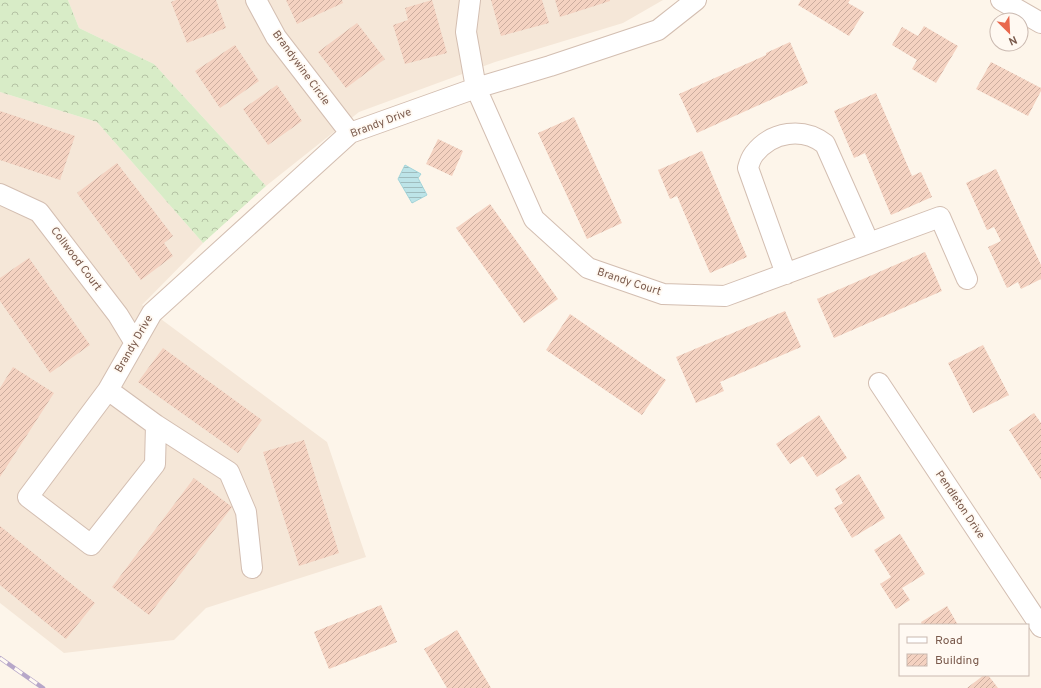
<svg xmlns="http://www.w3.org/2000/svg" width="1041" height="688" font-family="Overpass,sans-serif">
<style>
.residential{fill:#f5e7d8}
.forest{fill:url(#forest-crowns)}
.water{fill:url(#water-rules);stroke:#a3d5da}
.building{fill:url(#building-hatch)}
.lines{fill:none;stroke-linecap:round;stroke-linejoin:round}
.minor-casing{stroke:#d3beb1;stroke-width:22}
.minor{stroke:#fff;stroke-width:20}
.rail-casing{stroke:#b7a7c9;stroke-width:4.5}
.rail{stroke:#fff9f2;stroke-width:3;stroke-dasharray:9;stroke-linecap:butt}
.labels{text-anchor:middle;dominant-baseline:central;stroke-width:3.5;stroke-linejoin:round;paint-order:stroke}
.street-label{font-size:11px;fill:#7a5a4c;stroke:#fff9f2}
</style>
<defs>
<pattern id="forest-crowns" width="20" height="18" patternUnits="userSpaceOnUse"><rect width="20" height="18" fill="#d8ecc7"/><path d="M2 6a3 3 0 1 1 6 0M12 15a3 3 0 1 1 6 0" fill="none" stroke="#b4c2a4"/></pattern>
<pattern id="water-rules" width="6" height="5" patternUnits="userSpaceOnUse"><rect width="6" height="5" fill="#bde4e8"/><path d="M0 2.5h6" fill="none" stroke="#9fbcbe"/></pattern>
<pattern id="building-hatch" width="6" height="6" patternUnits="userSpaceOnUse"><rect width="6" height="6" fill="#f4d2c1"/><path d="M-1 1l2-2M0 6l6-6M5 7l2-2" fill="none" stroke="#cbad9f"/></pattern>
</defs>
<rect width="100%" height="100%" fill="#fdf5ea"/>
<!-- residential -->
<path class="residential" d="M68,0H663L623,23L495,62L359,112L266,186L154,64L79,28Z
M0,92L97,122L203,243L142,305L327,442L366,557L206,608L174,640L64,653L0,603Z"/>
<!-- forest -->
<path class="forest" d="M0,0H68L79,28L154,64L266,186L203,243L97,122L0,92Z"/>
<!-- water -->
<path class="water" d="M405,165L421,174L418,178L427,195L412,203L398,179Z"/>
<!-- building -->
<path class="building" d="M176,0H216L226,28L187,43L171,2Z
M286,0H342L343,3L297,24Z
M432,0L447,53L405,64L393,25L408,20L405,8Z
M491,0H542L549,23L501,36Z
M555,0H610V1L560,17Z
M801,0H850L848,3L864,12L849,36L798,5Z
M357,23L385,59L346,88L318,52Z
M924,26L958,46L936,83L912,69L917,60L892,45L902,27L918,36Z
M790,42L808,83L697,133L679,94L766,55V53Z
M235,45L259,81L220,108L195,71Z
M991,62L1041,88V91L1028,116L976,89Z
M277,85L302,121L268,145L243,109Z
M876,93L912,176L921,172L932,197L891,215L865,153L854,158L834,111Z
M0,111L75,136L60,180L0,160Z
M574,117L622,223L587,239L538,133Z
M438,139L463,151L452,176L426,164Z
M702,151L747,257L710,273L677,196L670,199L658,170Z
M117,163L173,236L164,243L173,256L141,280L77,193Z
M996,169L1041,265V279L1021,289L1018,282L1007,288L988,247L1001,241L994,227L987,230L966,183Z
M490,204L558,299L524,323L456,228Z
M925,252L942,291L834,338L817,299Z
M29,258L90,345L50,373L0,301V278Z
M785,311L801,347L720,382L724,391L696,403L676,357Z
M570,314L666,380L642,415L546,350Z
M983,345L1009,395L973,413L948,363Z
M163,348L262,420L238,453L138,382Z
M13,367L54,393L0,477V388Z
M1034,413L1041,423V480L1009,430Z
M819,415L847,458L817,477L803,456L790,464L776,444Z
M304,440L339,553L299,566L263,452Z
M859,474L885,518L852,538L834,508L843,503L835,489Z
M194,478L232,507L149,615L112,587Z
M0,526L95,603L66,639L0,585Z
M900,534L925,574L902,588L910,600L896,609L880,584L891,577L874,550Z
M381,605L397,642L329,669L314,632Z
M947,606L958,625H922L921,622Z
M457,630L491,688H447L424,649Z
M984,675H988L998,688H967Z"/>
<g class="lines">
<!-- minor casing -->
<g class="minor-casing">
<path id="minor" d="M256,0L276,37L350,133
M470,0L466,32L476,88L534,219L588,268L663,294L725,296L940,217L967,279
M1001,0L1041,23
M0,194L39,212L118,315L135,343
M786,274L748,168C749,164 751,158 754,154C772,131 803,127 825,144L869,243
M879,383L1041,627
M108,390L156,425L229,472L246,512L252,568
M156,425L155,464L91,545L28,497L108,390L152,313L350,133L476,88L550,66L658,30L696,0"/>
</g>
<!-- minor -->
<use href="#minor" class="minor"/>
<!-- rail casing -->
<g class="rail-casing">
<path id="rail" d="M0,658L43,688"/>
</g>
<!-- rail -->
<use href="#rail" class="rail"/>
</g>
<g class="labels">
<!-- street labels -->
<g class="street-label">
<text transform="translate(301 68) rotate(54)">Brandywine Circle</text>
<text transform="translate(381 123) rotate(-21)">Brandy Drive</text>
<text transform="translate(76 259) rotate(53)">Collwood Court</text>
<text transform="translate(629 282) rotate(18)">Brandy Court</text>
<text transform="translate(134 344) rotate(-60)">Brandy Drive</text>
<text transform="translate(960 505) rotate(56)">Pendleton Drive</text>
</g>
</g>
<!-- legend -->
<rect x="899" y="624" width="130" height="52" fill="#fff9f2" stroke="#cab9b0"/>
<rect x="907" y="637" width="20" height="6" fill="#ffffff" stroke="#cab9b0"/>
<text x="935" y="644" font-size="12" fill="#7a5a4c">Road</text>
<rect x="907" y="654" width="20" height="12" fill="url(#building-hatch)" stroke="#cab9b0"/>
<text x="935" y="664" font-size="12" fill="#7a5a4c">Building</text>
<!-- north arrow -->
<g transform="translate(1009 32) rotate(156)"><circle r="19" fill="#fff9f2" stroke="#cab9b0"/>
<path d="M0-3L7 15L0 10L-7 15Z" fill="#e9684d"/>
<text y="-6" font-size="11" font-weight="bold" text-anchor="middle" fill="#7a5a4c">N</text>
</g>
</svg>
